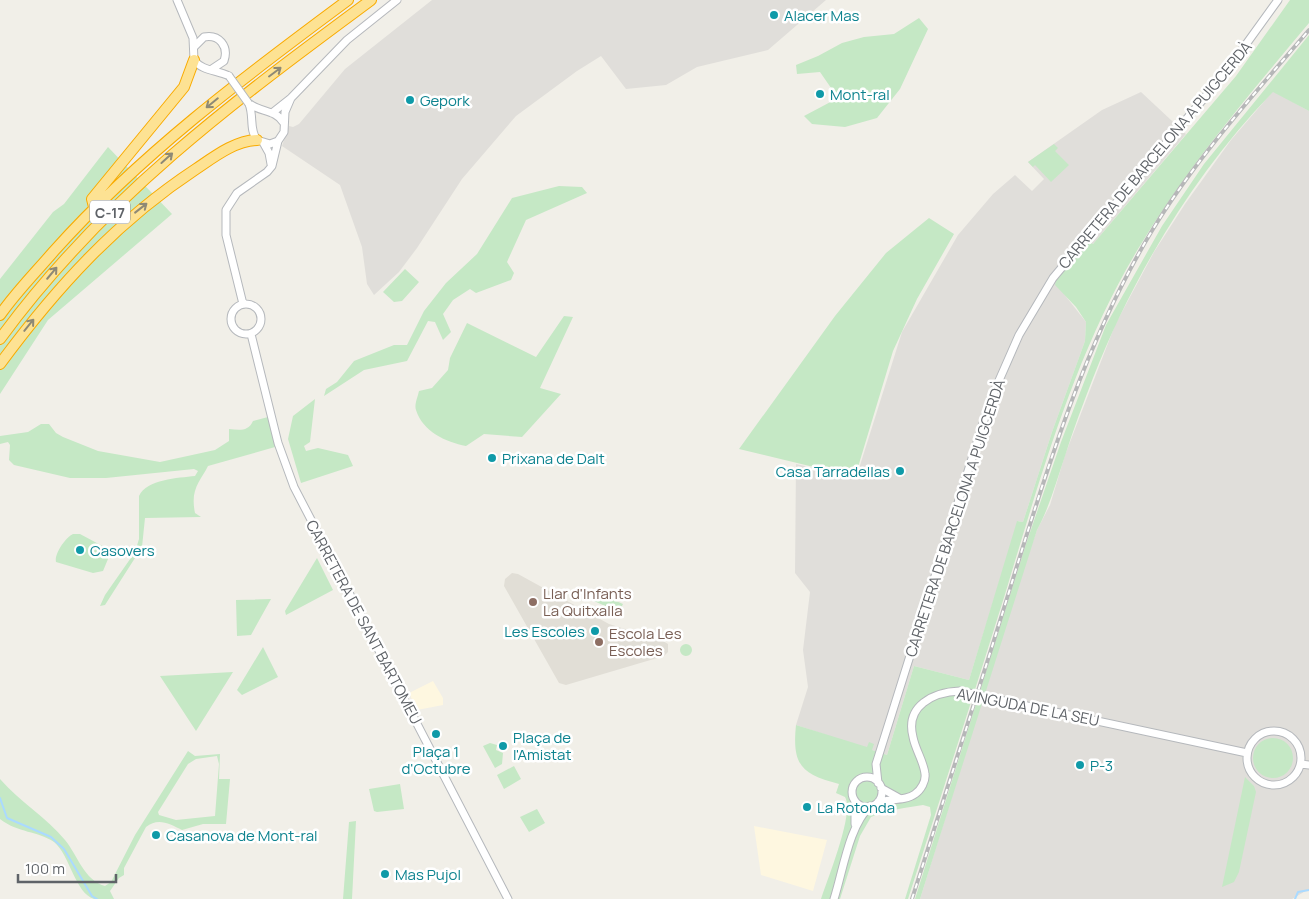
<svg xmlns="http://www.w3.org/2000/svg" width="1309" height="899" font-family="Manrope,sans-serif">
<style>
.commercial{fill:#fef7e0}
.industrial{fill:#e0deda}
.education{fill:#e1ded6}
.green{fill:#c5e8c5;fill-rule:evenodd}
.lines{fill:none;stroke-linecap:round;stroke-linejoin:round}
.stream{stroke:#aadaff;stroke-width:2}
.minor-casing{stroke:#b5b8bc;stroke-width:9}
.highway-casing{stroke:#f9ab00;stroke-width:12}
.minor{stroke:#fff;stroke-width:7}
.highway{stroke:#fde293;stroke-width:10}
.rail-casing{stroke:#b6b7b8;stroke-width:4}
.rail{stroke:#fff;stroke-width:2;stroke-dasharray:5.5;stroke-linecap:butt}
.minor-bridge-casing{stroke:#b5b8bc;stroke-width:9;stroke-linecap:butt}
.minor-bridge{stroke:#fff;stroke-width:7}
.oneway{stroke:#8e8975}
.culture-dot{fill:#0f9aa8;stroke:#fff;stroke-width:2}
.education-dot{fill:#8d6e63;stroke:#fff;stroke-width:2}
.labels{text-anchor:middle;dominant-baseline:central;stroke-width:5;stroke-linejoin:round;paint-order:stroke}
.shield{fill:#fff;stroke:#8f9295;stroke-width:1}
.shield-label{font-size:14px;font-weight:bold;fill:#5f6368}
.culture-label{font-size:15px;fill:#0d838f;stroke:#fff;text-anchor:start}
.street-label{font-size:15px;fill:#5f6368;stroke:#fff}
.education-label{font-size:15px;fill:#785e54;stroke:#fff;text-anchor:start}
</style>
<rect width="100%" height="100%" fill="#f1efe8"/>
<!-- commercial -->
<path class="commercial" d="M433,681L443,698V705L417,710L409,693Z
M754,826L827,840L813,891L761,875Z"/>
<!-- industrial -->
<path class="industrial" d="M432,0H826L768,50L697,67L666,85L626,89L601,56L577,71L516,116L462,179L417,248L399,272L374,295L367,284L362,247L340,185L282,146L289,126L293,127L299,124L345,69Z
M1273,91L1309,111V889L1292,899H920L1023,569L1037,530L1050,505L1065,455L1115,325L1154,252L1185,204L1231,140Z
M1141,92L1186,134L1093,244L1064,294L1086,322L1085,341L1052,432L1023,522L1018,521L969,680L914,666L887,755L796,725L808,687L803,650L810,592L795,573L796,464L856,478L902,332L958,235L993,194L1015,175L1032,191L1044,179L1028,162L1102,110Z"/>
<!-- education -->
<path class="education" d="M512,573L518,574L609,624L663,641L668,644V652L664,656L566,685L559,683L504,586L505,579Z"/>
<!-- green -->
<path class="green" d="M1290,0H1309V23C1248,96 1187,167 1138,249C1075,354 1041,475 1006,591C974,694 941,796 908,899H905L931,815L930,807L923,805L904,808L883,812L871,817L860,836L840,899H821C827,880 855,812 845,797L836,793L839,784C801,774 792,765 796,725L867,747L869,742L874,744L872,750L887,755L914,666L969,680L1017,521L1023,522L1052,432L1085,341L1086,322L1076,307L1055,285L1056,280L1089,242L1093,244L1236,76Z
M919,18L928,29L900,89L877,118L845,127L812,124L804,116L838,98L820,72L797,74L796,65L818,56L842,43L864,37L894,34Z
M1309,35V111L1273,92C1195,172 1134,274 1093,378C1083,404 1073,430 1065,456C1056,482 1050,506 1037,530L920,899H915L1026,544L1061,442L1106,325L1162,226L1204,164Z
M1054,144L1058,148L1055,151L1069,165L1051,182L1035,165L1033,167L1028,162Z
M108,147L172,214L48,320L0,394V279L53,212L64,204Z
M559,186L582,187L587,193L526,220L507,262L514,273L511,280L476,293L470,289L453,300L443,314L451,332L443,340L435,322L428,321L407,361L364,370L324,396L326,389L337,382L354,361L394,345H407L424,311L446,283L477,254L512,198Z
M929,218L954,234L917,299L893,351L855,477L739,449L835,316L886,253Z
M405,269L419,282L402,301L394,302L383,292Z
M564,316L573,317L540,388L561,394L522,437L484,434L466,446C446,442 423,432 416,410C414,405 418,396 419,391L432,388L448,370L450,358L467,323L536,357Z
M315,399L310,442L304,446L306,451L318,448L348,455L353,466L301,483L288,439L293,416Z
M268,417L275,447L208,466C200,482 190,489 195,513L201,517L145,518L142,547L105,605L100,606L105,595L135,552L139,539V496C147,479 178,478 195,476L198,471L194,469L106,478H70L14,465L9,460L10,445L8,442L0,444V436L28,432L41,424H49L56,433L63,437L98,451L160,462L215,450L229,441V429C239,430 248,432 253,421Z
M73,534H80L108,549V559L103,571L93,573L56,562C54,554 66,537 73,534Z
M317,558L333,590L286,615L285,611Z
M591,590L623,604L619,612L587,598Z
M271,599L251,635L237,636L236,600Z
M680 650a6 6 0 1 1 12 0a6 6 0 1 1-12 0Z
M263,647L278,677L242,695L237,690Z
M233,672L196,731L160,676Z
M1253 758a20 20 0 1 1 40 0a20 20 0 1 1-40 0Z
M490,743L497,745L496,750L503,753L502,764L495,768L483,746Z
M188,751L195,756L220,754L219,779H230L226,824H203L182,830C170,824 158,817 146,827L124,868V875L119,878L110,891L114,899C108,899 99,899 94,899C75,893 70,855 54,842C38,831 18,833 0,819V779C19,801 47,818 65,840C78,856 84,880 105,886L111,882L135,835ZM217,756L219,764L215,816L176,820L159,815L158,812L188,764L196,759Z
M514,766L521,779L504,789L497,775Z
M1245,777L1254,786L1256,792L1239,872L1234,882L1222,887Z
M400,784L404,809L377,812L374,811L369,789Z
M537,809L545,823L529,832L520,817Z
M356,821L352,899H343L349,822Z"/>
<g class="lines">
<!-- stream -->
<path class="stream" d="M0,798L7,818L51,837L64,849L92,896L97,899
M1295,899L1298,892L1309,890"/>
<!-- minor casing -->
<g class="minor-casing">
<path id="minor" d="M177,0L193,38L194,60C202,71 217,70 229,76
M194,47L204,37C219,34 229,46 224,61L212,69
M249,104C254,116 249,130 257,140L270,144L278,141
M250,104C260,112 276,110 283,122
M272,113L291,98L347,40L397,0
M264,144L269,153L271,164
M231 319a15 15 0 1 1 30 0a15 15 0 1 1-30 0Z
M243,304L226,235V210L237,193L267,172L272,166L278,141L284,132L285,112L291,98
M251,334L278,443L294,487L508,899
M1004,701L1247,753
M1247 758a27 27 0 1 1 54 0a27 27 0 1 1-54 0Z
M1301,764L1309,765
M852 792a15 15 0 1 1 30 0a15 15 0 1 1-30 0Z
M878,783L876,764L990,401L1019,335L1053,278L1226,72L1278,0
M881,788L899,798
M878,802C889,799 906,801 915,794C921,790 926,781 925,774C924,762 915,749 913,737C905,706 933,692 960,691
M855,824V801
M834,899C843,871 849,826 870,806"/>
</g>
<!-- highway casing -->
<g class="highway-casing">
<path id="highway" d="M94,207L92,199L184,87L194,60
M0,315C16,292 36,272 54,251C141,154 244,77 348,0
M0,339C103,198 233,102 371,0
M0,364C56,288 117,221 196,169C214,157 234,141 257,140"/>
</g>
<!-- minor -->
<use href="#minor" class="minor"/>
<!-- highway -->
<use href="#highway" class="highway"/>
<!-- rail casing -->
<g class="rail-casing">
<path id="rail" d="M912,899C946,793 980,686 1013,579C1050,459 1087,338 1153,229C1197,157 1255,93 1309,30"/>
</g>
<!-- rail -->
<use href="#rail" class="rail"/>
<!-- minor-bridge casing -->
<g class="minor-bridge-casing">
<path id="minor-bridge" d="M229,76L249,104
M960,691L1004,701"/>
</g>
<!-- minor-bridge -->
<use href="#minor-bridge" class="minor-bridge"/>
</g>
<!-- one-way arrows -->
<defs><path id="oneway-shaft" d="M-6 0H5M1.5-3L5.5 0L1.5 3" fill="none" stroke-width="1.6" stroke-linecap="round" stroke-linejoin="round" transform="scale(1.25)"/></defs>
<g class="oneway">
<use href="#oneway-shaft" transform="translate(275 72) rotate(-37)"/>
<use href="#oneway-shaft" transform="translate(212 103) rotate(141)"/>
<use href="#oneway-shaft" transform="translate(167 158) rotate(-42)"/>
<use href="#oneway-shaft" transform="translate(141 208) rotate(-38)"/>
<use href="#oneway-shaft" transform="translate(52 273) rotate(-50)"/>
<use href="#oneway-shaft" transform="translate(29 325) rotate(-51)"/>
</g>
<!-- markers -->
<g class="culture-dot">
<circle cx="774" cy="15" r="5"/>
<circle cx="820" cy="94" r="5"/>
<circle cx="410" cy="100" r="5"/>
<circle cx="492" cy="458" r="5"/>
<circle cx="900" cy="471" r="5"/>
<circle cx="80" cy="550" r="5"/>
<circle cx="595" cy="631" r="5"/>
<circle cx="436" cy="734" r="5"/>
<circle cx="503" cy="746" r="5"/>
<circle cx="1080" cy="765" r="5"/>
<circle cx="807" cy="807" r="5"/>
<circle cx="156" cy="835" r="5"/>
<circle cx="385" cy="874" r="5"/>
</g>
<g class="education-dot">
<circle cx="533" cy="602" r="5"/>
<circle cx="599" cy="642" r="5"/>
</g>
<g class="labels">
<!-- shield labels -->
<rect class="shield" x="90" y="200.5" width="40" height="23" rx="4"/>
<g class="shield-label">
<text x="110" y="212">C-17</text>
</g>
<!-- culture labels -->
<g class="culture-label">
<text x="784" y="15">Alacer Mas</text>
<text x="830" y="94">Mont-ral</text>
<text x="420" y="100">Gepork</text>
<text x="502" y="458">Prixana de Dalt</text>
<text x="890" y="471" text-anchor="end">Casa Tarradellas</text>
<text x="90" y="550">Casovers</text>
<text x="585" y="631" text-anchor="end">Les Escoles</text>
<text x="513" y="737">Plaça de<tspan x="513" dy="17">l'Amistat</tspan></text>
<text x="436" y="751" text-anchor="middle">Plaça 1<tspan x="436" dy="17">d'Octubre</tspan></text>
<text x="1090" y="765">P-3</text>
<text x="817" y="807">La Rotonda</text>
<text x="166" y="835">Casanova de Mont-ral</text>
<text x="395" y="874">Mas Pujol</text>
</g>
<!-- street labels -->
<g class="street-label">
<text transform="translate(1155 155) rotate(-50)">CARRETERA DE BARCELONA A PUIGCERDÀ</text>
<text transform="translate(955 518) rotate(-72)">CARRETERA DE BARCELONA A PUIGCERDÀ</text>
<text transform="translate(364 622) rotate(62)">CARRETERA DE SANT BARTOMEU</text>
<text transform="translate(1028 707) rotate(11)">AVINGUDA DE LA SEU</text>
</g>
<!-- education labels -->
<g class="education-label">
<text x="543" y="593">Llar d'Infants<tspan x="543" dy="17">La Quitxalla</tspan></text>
<text x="609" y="633">Escola Les<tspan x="609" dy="17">Escoles</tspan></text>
</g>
</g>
<!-- scale -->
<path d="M18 874v8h98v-8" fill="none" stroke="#5f6368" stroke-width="2.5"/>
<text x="25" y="874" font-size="15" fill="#5f6368" stroke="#ffffff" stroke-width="4" paint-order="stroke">100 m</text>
</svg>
